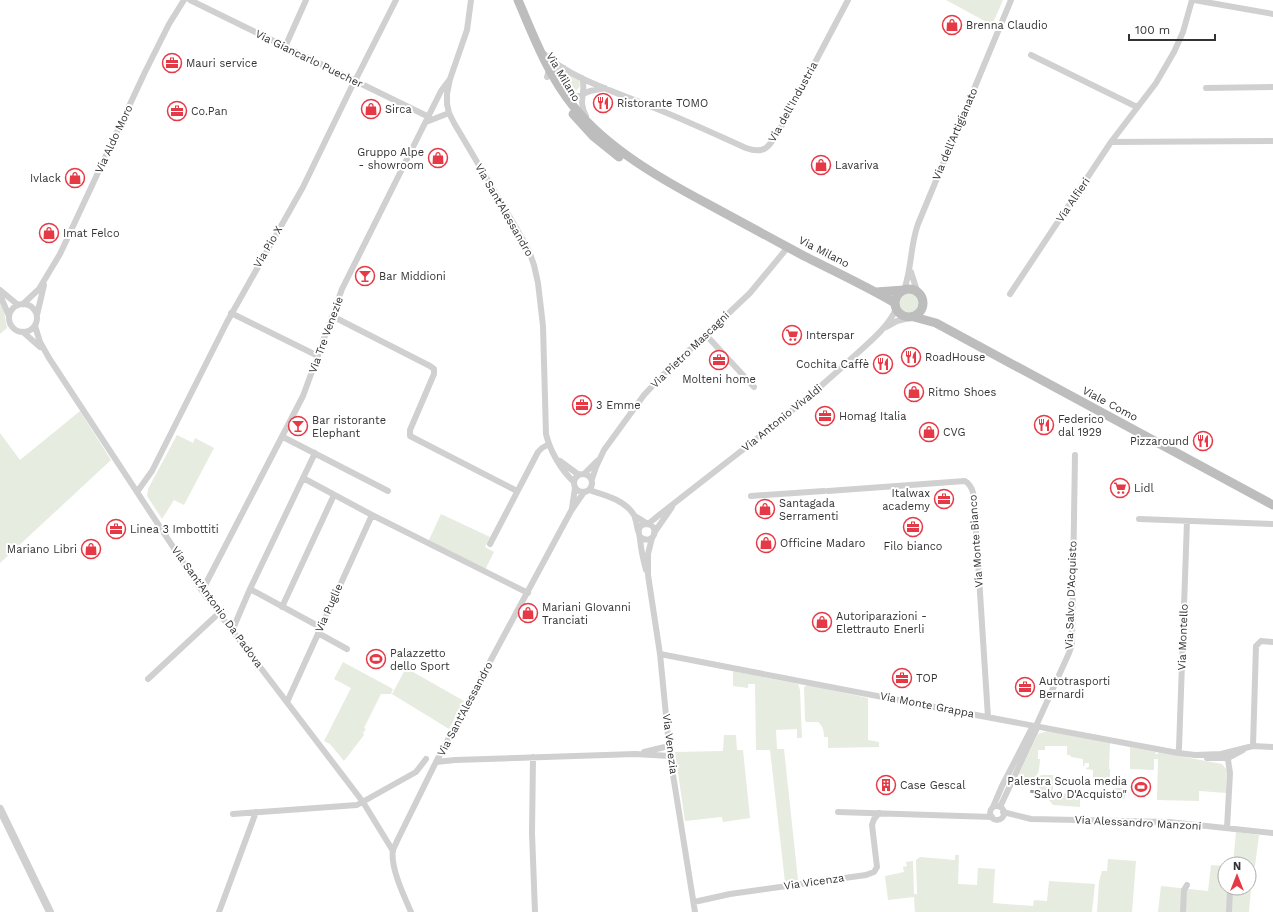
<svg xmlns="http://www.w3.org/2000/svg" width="1273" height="912" font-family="'Work Sans',sans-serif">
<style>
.green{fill:#e6ecdf}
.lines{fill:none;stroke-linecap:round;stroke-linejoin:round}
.minor{stroke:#d0d0d0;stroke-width:6}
.tertiary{stroke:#d0d0d0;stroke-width:8}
.secondary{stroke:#bdbdbd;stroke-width:9}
.labels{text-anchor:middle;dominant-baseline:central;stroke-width:4;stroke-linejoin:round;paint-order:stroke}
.poi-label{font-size:11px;fill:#333;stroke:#fff;text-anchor:start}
.street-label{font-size:11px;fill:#333;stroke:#fff}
</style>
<rect width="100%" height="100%" fill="#fff"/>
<!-- green -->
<path class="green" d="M946,0H1003L992,25Z
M556,70H562L579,79L580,86L576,91L572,93L567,91L556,75Z
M897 303a12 12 0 1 1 24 0a12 12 0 1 1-24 0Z
M0,300L3,306L7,328L0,334Z
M80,411L111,460L0,563V433L20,460Z
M177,435L193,443L195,438L214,448L184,505L174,500L162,519L147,496L148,489Z
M441,514L490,537L485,547L494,552L485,570L428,542Z
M343,662L393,689L391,694H381L364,728L366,729L363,733L364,735L344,761L330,744L324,741L351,688L334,679Z
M406,668L464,701L449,729L392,694Z
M733,671L798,684L800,690L802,738H797V729L776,730L777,749H784L798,880L785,882L770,750H756L755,684H748V688L733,686Z
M808,685L868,698V740L879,742V747L828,748V737H824C824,731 823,726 818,722H806L805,720L804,688L805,686Z
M1048,731L1110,743L1109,769H1110V783L1093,782V770L1086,769V768L1089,767V763H1085L1084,766H1083V759L1071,757L1070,755H1067V746H1045V750H1038V759H1040C1039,776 1038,780 1020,777L1019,774L1038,734Z
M724,735H736L737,750H743L750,818L723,822L722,817L685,821L675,752L723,751Z
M1130,747L1156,752L1155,754H1158V752L1222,764L1227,770L1226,793L1199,791V801L1157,800L1158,759H1154V770L1130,769Z
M1041,775H1053V793L1080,794V807L1053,805L1036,784L1020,782V780L1036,781Z
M1114,788H1125V797L1124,799L1114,798Z
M1236,832L1259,835L1255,866L1253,867L1249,912H1158L1161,886L1208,891L1211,865L1225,866V888H1249V864H1233Z
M955,855H959L958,884L977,885L978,868L995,869L993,903L1033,906L1034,900L1047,901L1049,881L1095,884L1092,912H915L914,897L888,900L885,876L904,872L903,867L907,866L906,862L913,861L914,894H917L916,860L920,857L955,860Z
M1108,859L1136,861L1132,912H1097L1099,882L1102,871H1107Z"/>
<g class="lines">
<!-- minor -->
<path class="minor" d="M190,0L429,117
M471,0L467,30L450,79L447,94V104L449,113L454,123L515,226L529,251L534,265L538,283L543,326L546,434C550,451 561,470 574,482
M1194,0L1273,14
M285,47L306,0
M543,53C570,79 622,94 657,109C687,121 717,135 746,148C767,156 771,143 781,127L848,0
M1031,55L1137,107
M547,77L549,70L564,68
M582,78C587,92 577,100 586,116
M1206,88L1273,87
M567,99L574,98L590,91L605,88
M426,122L449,113
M1111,142L1273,141
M911,272L917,291
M0,290L18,305
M904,290C912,268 910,246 918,224L1011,0
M1010,294L1111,142L1156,83L1174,52L1183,32L1192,0
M0,295L9,316
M23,304L39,289L60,254L145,72L169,24L184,0
M9 318a14 14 0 1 1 28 0a14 14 0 1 1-28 0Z
M231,313L318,356
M37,315L44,285
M332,316L430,366L434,369V374L410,430V436L517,491
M35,326L40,342L49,358L202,591L363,802L393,851
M886,327L897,321L909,318
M23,332L40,347
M706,335L754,387
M283,437L388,491
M560,461L579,475
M574 483a9 9 0 1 1 18 0a9 9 0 1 1-18 0Z
M584,474L597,461
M303,478L372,515L528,593
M592,479L596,467L604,450L644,395L661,377L750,293L788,247
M589,490C605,495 625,500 634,515C636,520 637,526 638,531
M828,491L965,481C976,488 974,503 975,515L988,717
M137,492L152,471L227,322L303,187L353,84L355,81L396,0
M751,496L824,491
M572,508L575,488
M635,516L648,524C716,469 788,418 852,358C868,343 887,329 896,309
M1139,519L1273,524
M654,533L672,507
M640,537C651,545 660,532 651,525C649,524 647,524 645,524C642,525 639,527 639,530C638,533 640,536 640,539C641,550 643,559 646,570
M652,538L648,554V575L660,654L670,756L695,912
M490,544L538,452L542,448L549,444
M250,589L320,627
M202,591L303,396L342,289L441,91L450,79
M282,607L334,495
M232,631L250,589L315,453
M318,633L347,649
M660,654L960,712L1178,753L1195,755L1221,754L1253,746L1273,747
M148,679L219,613
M287,702L372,515
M1036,726L1069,653L1072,644L1075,455
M1253,746L1256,646L1261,641L1273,642
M644,752L669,746
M1178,753L1179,748L1187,521
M1227,753L1230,773L1227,828
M533,757L532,833L535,912
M1207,758H1228L1243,750
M436,762L455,760L635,754L670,756
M990 813a7 7 0 1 1 14 0a7 7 0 1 1-14 0Z
M993,807L1002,786L1033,726
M1000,807L1038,726
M838,812L992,817
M1003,812L1031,819L1169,822L1273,833
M233,814L357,805L416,772L426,759
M694,902L730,894L866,875L874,872L877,867L872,825L874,819L879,813
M219,912L256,812
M411,912C404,896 390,867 393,850C394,847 396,844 397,841L436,762L571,511L584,492
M1183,912L1184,890L1187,885
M1229,912L1230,891"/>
<!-- tertiary -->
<path class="tertiary" d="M0,809L50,912"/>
<!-- secondary -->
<path class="secondary" d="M518,0C534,37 548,75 574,107C608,149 661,179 708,204C740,221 772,239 804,256C834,271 866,286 895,303
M573,114L593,136L619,157
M895 303a14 14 0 1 1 28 0a14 14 0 1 1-28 0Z
M876,292L904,290
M914,317L936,323L1273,505"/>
</g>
<!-- icons -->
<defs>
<g id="shop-ring" transform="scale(1)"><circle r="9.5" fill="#fff" stroke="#e63946" stroke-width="1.5"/><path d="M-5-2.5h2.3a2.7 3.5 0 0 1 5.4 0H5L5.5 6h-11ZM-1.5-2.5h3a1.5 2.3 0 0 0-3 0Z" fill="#e63946"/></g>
<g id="office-ring" transform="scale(1)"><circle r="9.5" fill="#fff" stroke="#e63946" stroke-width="1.5"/><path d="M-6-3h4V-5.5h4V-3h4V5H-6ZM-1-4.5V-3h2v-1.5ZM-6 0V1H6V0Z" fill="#e63946"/></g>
<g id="restaurant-ring" transform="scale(1)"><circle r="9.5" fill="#fff" stroke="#e63946" stroke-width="1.5"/><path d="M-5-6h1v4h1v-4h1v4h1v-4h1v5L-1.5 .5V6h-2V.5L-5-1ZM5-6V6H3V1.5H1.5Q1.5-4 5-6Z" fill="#e63946"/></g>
<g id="bar-ring" transform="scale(1)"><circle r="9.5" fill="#fff" stroke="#e63946" stroke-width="1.5"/><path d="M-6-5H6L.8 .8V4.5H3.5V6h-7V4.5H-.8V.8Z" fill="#e63946"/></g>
<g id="supermarket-ring" transform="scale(1)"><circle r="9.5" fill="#fff" stroke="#e63946" stroke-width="1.5"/><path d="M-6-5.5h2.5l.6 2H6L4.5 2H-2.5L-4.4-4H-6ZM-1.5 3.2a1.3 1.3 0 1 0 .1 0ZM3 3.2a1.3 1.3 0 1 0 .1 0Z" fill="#e63946"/></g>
<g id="stadium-ring" transform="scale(1)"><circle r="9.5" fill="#fff" stroke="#e63946" stroke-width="1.5"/><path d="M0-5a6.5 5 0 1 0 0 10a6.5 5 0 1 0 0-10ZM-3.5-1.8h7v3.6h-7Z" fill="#e63946"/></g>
<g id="building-ring" transform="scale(1)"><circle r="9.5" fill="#fff" stroke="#e63946" stroke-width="1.5"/><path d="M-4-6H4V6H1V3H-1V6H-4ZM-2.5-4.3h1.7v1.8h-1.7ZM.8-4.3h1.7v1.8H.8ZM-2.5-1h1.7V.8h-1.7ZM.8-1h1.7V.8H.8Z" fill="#e63946"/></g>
</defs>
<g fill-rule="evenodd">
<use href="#shop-ring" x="952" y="25"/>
<use href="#office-ring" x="172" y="63"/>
<use href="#restaurant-ring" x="603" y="103"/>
<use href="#shop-ring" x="371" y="109"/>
<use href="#office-ring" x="177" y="111"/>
<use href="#shop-ring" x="438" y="158"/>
<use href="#shop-ring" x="821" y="165"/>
<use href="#shop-ring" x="75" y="178"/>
<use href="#shop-ring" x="49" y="233"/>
<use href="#bar-ring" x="365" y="276"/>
<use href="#supermarket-ring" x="792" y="335"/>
<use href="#restaurant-ring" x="911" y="357"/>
<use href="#office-ring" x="719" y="360"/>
<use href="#restaurant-ring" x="883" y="364"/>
<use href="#shop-ring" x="914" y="392"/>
<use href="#office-ring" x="582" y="405"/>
<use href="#office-ring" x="825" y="416"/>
<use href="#restaurant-ring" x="1044" y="425"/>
<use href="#bar-ring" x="298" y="426"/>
<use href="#shop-ring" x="929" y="432"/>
<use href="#restaurant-ring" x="1203" y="441"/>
<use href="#supermarket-ring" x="1120" y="488"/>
<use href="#office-ring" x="944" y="499"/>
<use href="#shop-ring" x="765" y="509"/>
<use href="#office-ring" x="913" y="527"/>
<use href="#office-ring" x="116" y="529"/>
<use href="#shop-ring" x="766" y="543"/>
<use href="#shop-ring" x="91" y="549"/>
<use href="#shop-ring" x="528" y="613"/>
<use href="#shop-ring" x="822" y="622"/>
<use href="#stadium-ring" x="376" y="659"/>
<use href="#office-ring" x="902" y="678"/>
<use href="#office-ring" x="1025" y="687"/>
<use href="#building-ring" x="886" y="785"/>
<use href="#stadium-ring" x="1141" y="787"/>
</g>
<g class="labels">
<!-- poi labels -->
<g class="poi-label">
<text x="966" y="25">Brenna Claudio</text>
<text x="186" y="63">Mauri service</text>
<text x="617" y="103">Ristorante TOMO</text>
<text x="385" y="109">Sirca</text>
<text x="191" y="111">Co.Pan</text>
<text x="424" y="152" text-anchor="end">Gruppo Alpe<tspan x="424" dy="13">- showroom</tspan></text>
<text x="835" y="165">Lavariva</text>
<text x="61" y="178" text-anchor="end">Ivlack</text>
<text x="63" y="233">Imat Felco</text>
<text x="379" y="276">Bar Middioni</text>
<text x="806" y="335">Interspar</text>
<text x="925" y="357">RoadHouse</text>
<text x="869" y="364" text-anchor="end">Cochita Caffè</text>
<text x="719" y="379" text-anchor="middle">Molteni home</text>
<text x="928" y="392">Ritmo Shoes</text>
<text x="596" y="405">3 Emme</text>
<text x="839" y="416">Homag Italia</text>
<text x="1058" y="419">Federico<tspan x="1058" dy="13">dal 1929</tspan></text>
<text x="312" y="420">Bar ristorante<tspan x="312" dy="13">Elephant</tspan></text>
<text x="943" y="432">CVG</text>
<text x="1189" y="441" text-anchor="end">Pizzaround</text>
<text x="1134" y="488">Lidl</text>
<text x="930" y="493" text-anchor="end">Italwax<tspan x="930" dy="13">academy</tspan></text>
<text x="779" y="503">Santagada<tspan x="779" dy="13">Serramenti</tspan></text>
<text x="130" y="529">Linea 3 Imbottiti</text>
<text x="780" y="543">Officine Madaro</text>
<text x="913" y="546" text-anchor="middle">Filo bianco</text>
<text x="77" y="549" text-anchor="end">Mariano Libri</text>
<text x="542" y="607">Mariani GIovanni<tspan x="542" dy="13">Tranciati</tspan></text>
<text x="836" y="616">Autoriparazioni -<tspan x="836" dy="13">Elettrauto Enerli</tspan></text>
<text x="390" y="653">Palazzetto<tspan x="390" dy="13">dello Sport</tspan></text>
<text x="916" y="678">TOP</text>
<text x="1039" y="681">Autotrasporti<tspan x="1039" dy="13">Bernardi</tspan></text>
<text x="1127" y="781" text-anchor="end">Palestra Scuola media<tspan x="1127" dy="13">"Salvo D'Acquisto"</tspan></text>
<text x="900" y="785">Case Gescal</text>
</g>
<!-- street labels -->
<g class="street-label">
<text transform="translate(309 59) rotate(26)">Via Giancarlo Puecher</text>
<text transform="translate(563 77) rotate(59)">Via Milano</text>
<text transform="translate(793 102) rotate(-61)">Via dell'Industria</text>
<text transform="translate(955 134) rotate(-67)">Via dell'Artigianato</text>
<text transform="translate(114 139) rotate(-65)">Via Aldo Moro</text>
<text transform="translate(1073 200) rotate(-56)">Via Alfieri</text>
<text transform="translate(504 210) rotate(60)">Via Sant'Alessandro</text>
<text transform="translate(268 247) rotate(-60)">Via Pio X</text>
<text transform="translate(824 252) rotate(27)">Via Milano</text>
<text transform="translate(326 335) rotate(-70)">Via Tre Venezie</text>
<text transform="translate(690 350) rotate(-44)">Via Pietro Mascagni</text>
<text transform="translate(1110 404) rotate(28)">Viale Como</text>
<text transform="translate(782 418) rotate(-39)">Via Antonio Vivaldi</text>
<text transform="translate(976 541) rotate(-94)">Via Monte Bianco</text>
<text transform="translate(1071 595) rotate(-88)">Via Salvo D'Acquisto</text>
<text transform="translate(217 607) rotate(54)">Via Sant'Antonio Da Padova</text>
<text transform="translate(329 608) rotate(-66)">Via Puglie</text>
<text transform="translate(1183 637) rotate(-88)">Via Montello</text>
<text transform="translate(927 705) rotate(11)">Via Monte Grappa</text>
<text transform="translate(465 709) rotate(-62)">Via Sant'Alessandro</text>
<text transform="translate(670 744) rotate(83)">Via Venezia</text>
<text transform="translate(1138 823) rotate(3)">Via Alessandro Manzoni</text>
<text transform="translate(814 882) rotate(-8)">Via Vicenza</text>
</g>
</g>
<!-- north arrow -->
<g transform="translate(1237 876)"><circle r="19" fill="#ffffff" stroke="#adadad"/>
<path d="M0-3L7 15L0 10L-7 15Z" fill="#e63946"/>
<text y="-6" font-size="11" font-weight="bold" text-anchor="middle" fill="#333333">N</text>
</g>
<!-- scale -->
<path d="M1129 34v6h86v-6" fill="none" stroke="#333333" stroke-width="2"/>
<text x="1135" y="34" font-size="12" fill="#333333" stroke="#ffffff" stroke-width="3" paint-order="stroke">100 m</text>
</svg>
